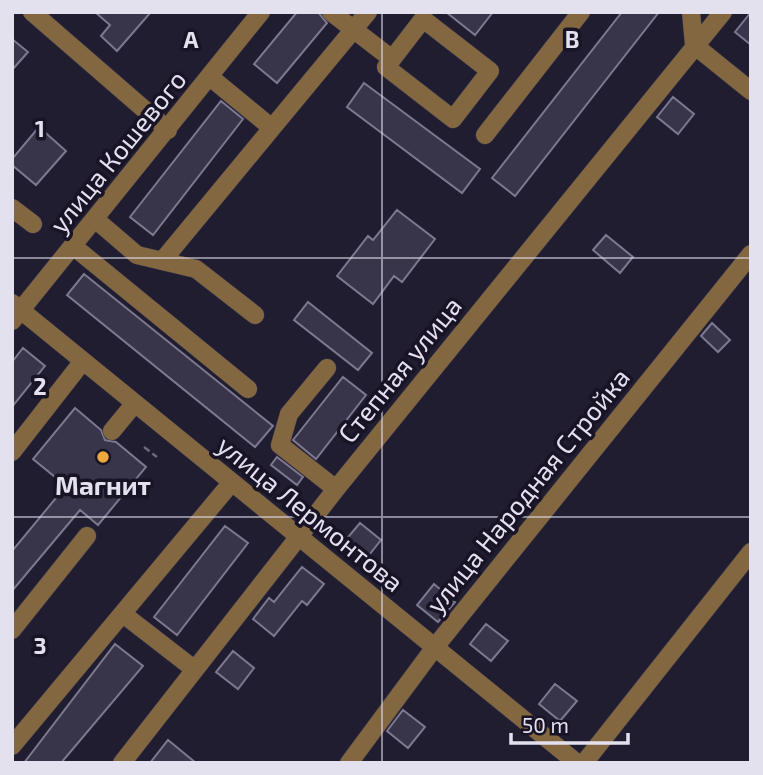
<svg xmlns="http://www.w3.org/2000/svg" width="763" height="775" font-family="'Exo 2',sans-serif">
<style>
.building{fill:#383449;stroke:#7c7890;stroke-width:2}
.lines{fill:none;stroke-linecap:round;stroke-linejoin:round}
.minor-casing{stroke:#3c384b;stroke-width:19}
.path{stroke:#6b6879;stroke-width:2.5;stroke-dasharray:7 3.5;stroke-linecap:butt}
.minor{stroke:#836740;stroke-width:18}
.grid{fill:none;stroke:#e4e1ef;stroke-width:2;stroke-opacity:0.55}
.poi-dot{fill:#eda83b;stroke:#181426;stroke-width:2.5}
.labels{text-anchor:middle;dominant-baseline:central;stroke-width:7;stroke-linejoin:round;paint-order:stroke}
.street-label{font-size:26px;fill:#e4e1ef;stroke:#181426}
.poi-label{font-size:26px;font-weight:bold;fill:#e4e1ef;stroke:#181426}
.grid-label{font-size:23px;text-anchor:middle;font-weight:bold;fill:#e4e1ef;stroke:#181426;stroke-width:7;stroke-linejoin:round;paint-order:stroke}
</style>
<rect width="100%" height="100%" fill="#211d30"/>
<!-- building -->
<path class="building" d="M95,12H151L117,51L101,36L110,25Z
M297,12H318L327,23L277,83L254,64Z
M446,12H493L475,35Z
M622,12H659L515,196L492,178Z
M751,12V45L735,32Z
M12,39L28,52L12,70Z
M364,83L480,169L462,193L347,107Z
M673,97L694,114L678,134L657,117Z
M221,101L243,119L153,235L130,217Z
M39,127L66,151L36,185L12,165V159Z
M397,210L435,239L402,282L394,276L373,304L337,276L368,236L373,240Z
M606,235L633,257L620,273L593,250Z
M84,274L273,426L255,447L67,295Z
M308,302L372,353L358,370L294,320Z
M712,323L730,340L718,352L701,336Z
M23,348L45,366L12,407V362Z
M343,377L366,395L316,459L293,440Z
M75,408L101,430L105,440L116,442L146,467L98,525L80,510L12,591V551L66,486L33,459Z
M277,457L303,477L297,485L271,465Z
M360,523L381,540L365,560L343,543Z
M225,526L248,543L177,635L154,617Z
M302,567L324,584L307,605L302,601L274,636L253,619L269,598L274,602Z
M434,584L455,602L438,622L417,605Z
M486,624L508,641L491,661L470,644Z
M115,644L143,666L61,763H24Z
M233,651L254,668L238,689L216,672Z
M555,684L577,701L560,721L539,704Z
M403,710L425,727L408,748L387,731Z
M168,740L196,763H150Z"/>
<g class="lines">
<!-- minor casing -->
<g class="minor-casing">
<path id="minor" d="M32,12L168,130
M331,12L392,59
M691,12L694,45L751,91
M423,19L490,71L453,119L386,67Z
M272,128L368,12
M485,135L581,12
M12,208L33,224
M95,219L137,255L196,269L255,315
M73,246L248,389
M163,260L272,128L210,77
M12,303L577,763
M12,321L261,12
M327,368L289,414L280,445L336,489
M112,431L135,403
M12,452L83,361
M123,614L194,669
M12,630L87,536
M12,746L232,482
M122,763L336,489L723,12
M349,763L435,647L751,254
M584,763L751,552"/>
</g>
<!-- path -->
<path class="path" d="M144,447L157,457"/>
<!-- minor -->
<use href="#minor" class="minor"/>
</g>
<!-- grid -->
<path class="grid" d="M382,12V763M12,258H751M12,517H751"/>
<!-- markers -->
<circle class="poi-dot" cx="103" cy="457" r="7"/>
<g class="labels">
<!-- street labels -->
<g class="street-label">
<text transform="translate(117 151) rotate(-51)">улица Кошевого</text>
<text transform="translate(399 369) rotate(-51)">Степная улица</text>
<text transform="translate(527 490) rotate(-51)">улица Народная Стройка</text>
<text transform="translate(311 513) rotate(39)">улица Лермонтова</text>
</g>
<!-- poi labels -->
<g class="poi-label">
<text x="103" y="484">Магнит</text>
</g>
</g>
<g class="grid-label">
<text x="191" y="48">A</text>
<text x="572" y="48">B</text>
<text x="40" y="137">1</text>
<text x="40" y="395">2</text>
<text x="40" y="654">3</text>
</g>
<!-- border -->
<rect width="763" height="775" fill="none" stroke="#e4e1ef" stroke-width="28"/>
<!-- scale -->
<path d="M511 733v10h117v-10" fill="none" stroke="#e4e1ef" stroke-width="3.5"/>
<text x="522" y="733" font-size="21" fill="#e4e1ef" stroke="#181426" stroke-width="5" paint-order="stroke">50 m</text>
</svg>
